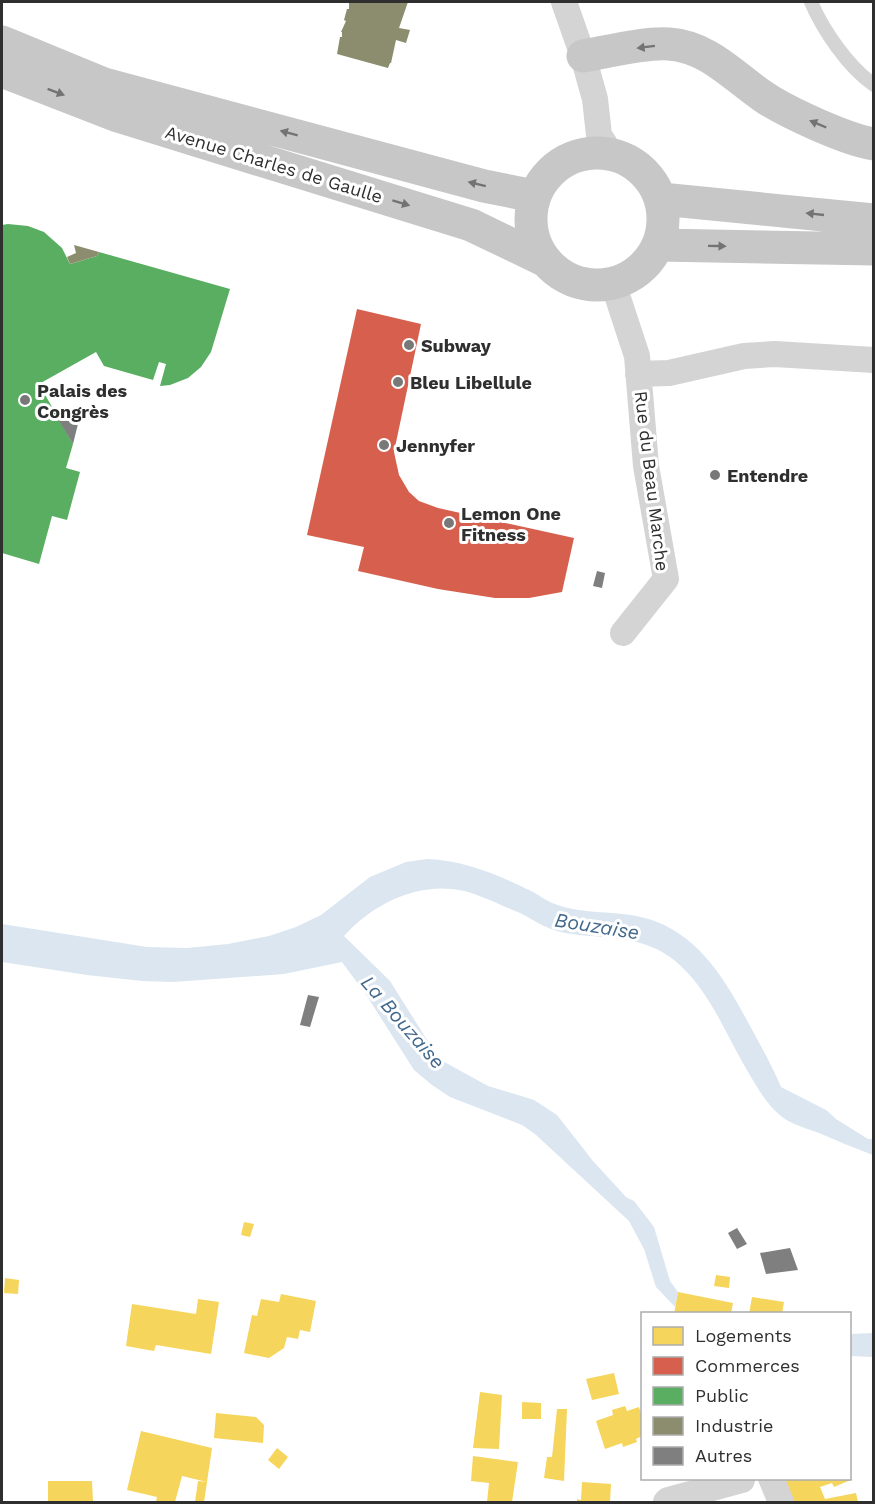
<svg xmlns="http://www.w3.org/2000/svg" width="875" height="1504" font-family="'Work Sans',sans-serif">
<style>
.water{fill:#dbe6f0}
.homes{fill:#f6d55c}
.shops{fill:#d6604d}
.public{fill:#5aae61}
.industry{fill:#8c8c6e}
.building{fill:#7f7f7f}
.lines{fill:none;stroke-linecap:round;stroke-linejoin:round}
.lane{stroke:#d4d4d4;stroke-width:14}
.street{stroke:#d4d4d4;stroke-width:26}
.primary{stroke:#c7c7c7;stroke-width:33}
.oneway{fill:#737373}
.poi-dot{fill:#787878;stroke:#fff;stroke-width:2}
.labels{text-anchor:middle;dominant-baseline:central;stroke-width:6;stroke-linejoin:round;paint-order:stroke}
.street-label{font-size:18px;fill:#2f2f2f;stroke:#fff}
.poi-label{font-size:18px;font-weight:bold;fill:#2f2f2f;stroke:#fff;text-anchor:start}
.water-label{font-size:20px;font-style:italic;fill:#42698c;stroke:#fff}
</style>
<rect width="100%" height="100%" fill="#fff"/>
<!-- water -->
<path class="water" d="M427,859C464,860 498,875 531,891C539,895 546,901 555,904C584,915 616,910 645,918C698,932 726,981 750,1026C761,1046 772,1066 781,1087L826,1110L836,1119L868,1139H873V1155C855,1148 837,1141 819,1133C808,1129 795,1125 785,1119C770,1109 760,1092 751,1077C727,1038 710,989 674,960C637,931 598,941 557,931C543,927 532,919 520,913C507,908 495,902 482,897C433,875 378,898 344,936L390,981L439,1059L488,1086L534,1100L557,1115L593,1161L626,1197L634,1201L654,1227L670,1281L678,1292L675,1307L656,1287L644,1249L629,1221L535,1134L522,1125L450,1097L432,1085L414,1070L367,996L342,962L284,974L173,982L142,981L87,975L2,962V924L147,947L187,948L228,944L269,936L296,927L321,915L370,877L406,862Z
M873,1333V1357L850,1356V1334Z"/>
<!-- homes -->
<path class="homes" d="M244,1222L254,1224L250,1237L241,1235Z
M716,1275L730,1277L729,1288L714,1286Z
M5,1278L19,1280L18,1294L4,1293Z
M678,1292L733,1303L731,1314H674Z
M281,1294L316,1301L310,1332L300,1330L298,1339L287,1337L284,1348L269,1358L244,1353L252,1315L257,1316L261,1299L279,1302Z
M752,1297L784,1302L782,1314H749Z
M198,1299L219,1302L211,1354L156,1345L154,1351L126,1346L132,1304L196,1314Z
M614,1373L619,1394L592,1400L586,1379Z
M480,1392L502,1395L499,1449L473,1448Z
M522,1402L541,1403V1419H522Z
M625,1406L627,1411L639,1407L642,1417V1436L636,1439L637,1442L623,1447L622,1443L605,1449L596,1421L613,1415L612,1410Z
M557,1409H567L564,1481L544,1478L547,1457H552Z
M216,1413L256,1417L264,1425L263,1443L214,1438Z
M141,1431L212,1448L207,1482L182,1476L175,1502H156L157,1497L127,1490Z
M277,1448L288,1457L279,1469L268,1460Z
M473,1456L518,1462L512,1502H487L489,1483L471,1481Z
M783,1479H853L834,1487L832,1483L820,1487L825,1499L856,1493L858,1502H794Z
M48,1481H92L93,1502H48Z
M198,1481L207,1482L204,1502H195Z
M582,1482L611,1484L610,1502H577V1499L581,1500Z"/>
<!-- shops -->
<path class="shops" d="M357,309L421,324L394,452L399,475L409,492L419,501L438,508L574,538L562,592L529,598H495L438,589L358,571L364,547L307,535Z"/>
<!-- public -->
<path class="public" d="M8,224L28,226L44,232L62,248L70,264L97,256L99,252L230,289L211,352L201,367L188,378L170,385L160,386L166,364L159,362L153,380L104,366L96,352L39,384L73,444L66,468L80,472L67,520L52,516L39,564L2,553V225Z"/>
<!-- industry -->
<path class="industry" d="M349,2H408L399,28L410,30L406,43L396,40L391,63H390L388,68L337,54L340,37H342V32H341L346,21L344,20L347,9H349Z
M74,245L99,252L97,256L70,264L67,257L76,253Z"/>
<!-- building -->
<path class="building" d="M55,414L79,420L73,444Z
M597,571L605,573L602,588L593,586Z
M308,995L319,997L310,1027L300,1025Z
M737,1228L747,1244L737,1249L728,1233Z
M790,1248L798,1270L766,1274L760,1253Z"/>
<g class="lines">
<!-- lane -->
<path class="lane" d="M811,2C823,30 848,67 874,85"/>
<!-- street -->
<path class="street" d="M564,2L583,56L595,99L599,135L611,154
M613,283L637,356L646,466L666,579L623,633
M638,374L669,373L744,356L775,354L874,360
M771,1478L781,1502
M666,1502L668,1500L742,1480"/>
<!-- primary -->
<path class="primary" d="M2,42L104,84L484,186L534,196
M583,56C606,52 647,42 669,44C709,47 733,76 764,97C786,112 847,140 874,144
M2,71L118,116L471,225L544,260
M531 219a66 66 0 1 1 132 0a66 66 0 1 1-132 0Z
M661,199L874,220
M659,245L874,249"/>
</g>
<!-- one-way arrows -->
<defs><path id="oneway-solid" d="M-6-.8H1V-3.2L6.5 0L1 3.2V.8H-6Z" transform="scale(1.5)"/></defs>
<g class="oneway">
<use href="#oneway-solid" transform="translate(646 47) rotate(173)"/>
<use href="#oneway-solid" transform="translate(56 92) rotate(21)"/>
<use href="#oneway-solid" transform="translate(818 124) rotate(-157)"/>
<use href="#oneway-solid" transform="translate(289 133) rotate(-165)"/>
<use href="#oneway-solid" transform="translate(477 184) rotate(-166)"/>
<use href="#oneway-solid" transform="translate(401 203) rotate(17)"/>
<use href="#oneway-solid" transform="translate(815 214) rotate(-174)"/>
<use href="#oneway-solid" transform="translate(717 246) rotate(1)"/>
</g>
<!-- markers -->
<g class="poi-dot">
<circle cx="409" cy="345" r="6"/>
<circle cx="398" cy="382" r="6"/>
<circle cx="25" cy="400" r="6"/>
<circle cx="384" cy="445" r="6"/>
<circle cx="715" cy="475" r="6"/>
<circle cx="449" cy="523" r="6"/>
</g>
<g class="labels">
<!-- street labels -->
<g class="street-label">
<text transform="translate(274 164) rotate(17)">Avenue Charles de Gaulle</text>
<text transform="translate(652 481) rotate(83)">Rue du Beau Marche</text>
</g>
<!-- poi labels -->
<g class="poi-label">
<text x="421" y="345">Subway</text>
<text x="410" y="382">Bleu Libellule</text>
<text x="37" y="390">Palais des<tspan x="37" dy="21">Congrès</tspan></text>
<text x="396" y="445">Jennyfer</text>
<text x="727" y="475">Entendre</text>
<text x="461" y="513">Lemon One<tspan x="461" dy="21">Fitness</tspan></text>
</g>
<!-- water labels -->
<g class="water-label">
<text transform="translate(597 926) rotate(9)">Bouzaise</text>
<text transform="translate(403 1022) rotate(49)">La Bouzaise</text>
</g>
</g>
<!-- border -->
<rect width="875" height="1504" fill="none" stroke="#2f2f2f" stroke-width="6"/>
<!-- legend -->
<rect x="641" y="1312" width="210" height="168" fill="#ffffff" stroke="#acacac" stroke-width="1.5"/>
<rect x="653" y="1327" width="30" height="18" fill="#f6d55c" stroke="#acacac" stroke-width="1.5"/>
<text x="695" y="1342" font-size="18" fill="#2f2f2f">Logements</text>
<rect x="653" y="1357" width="30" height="18" fill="#d6604d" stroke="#acacac" stroke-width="1.5"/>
<text x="695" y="1372" font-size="18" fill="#2f2f2f">Commerces</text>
<rect x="653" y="1387" width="30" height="18" fill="#5aae61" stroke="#acacac" stroke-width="1.5"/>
<text x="695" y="1402" font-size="18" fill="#2f2f2f">Public</text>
<rect x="653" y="1417" width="30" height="18" fill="#8c8c6e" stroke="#acacac" stroke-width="1.5"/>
<text x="695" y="1432" font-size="18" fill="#2f2f2f">Industrie</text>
<rect x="653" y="1447" width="30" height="18" fill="#7f7f7f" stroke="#acacac" stroke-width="1.5"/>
<text x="695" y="1462" font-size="18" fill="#2f2f2f">Autres</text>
</svg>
